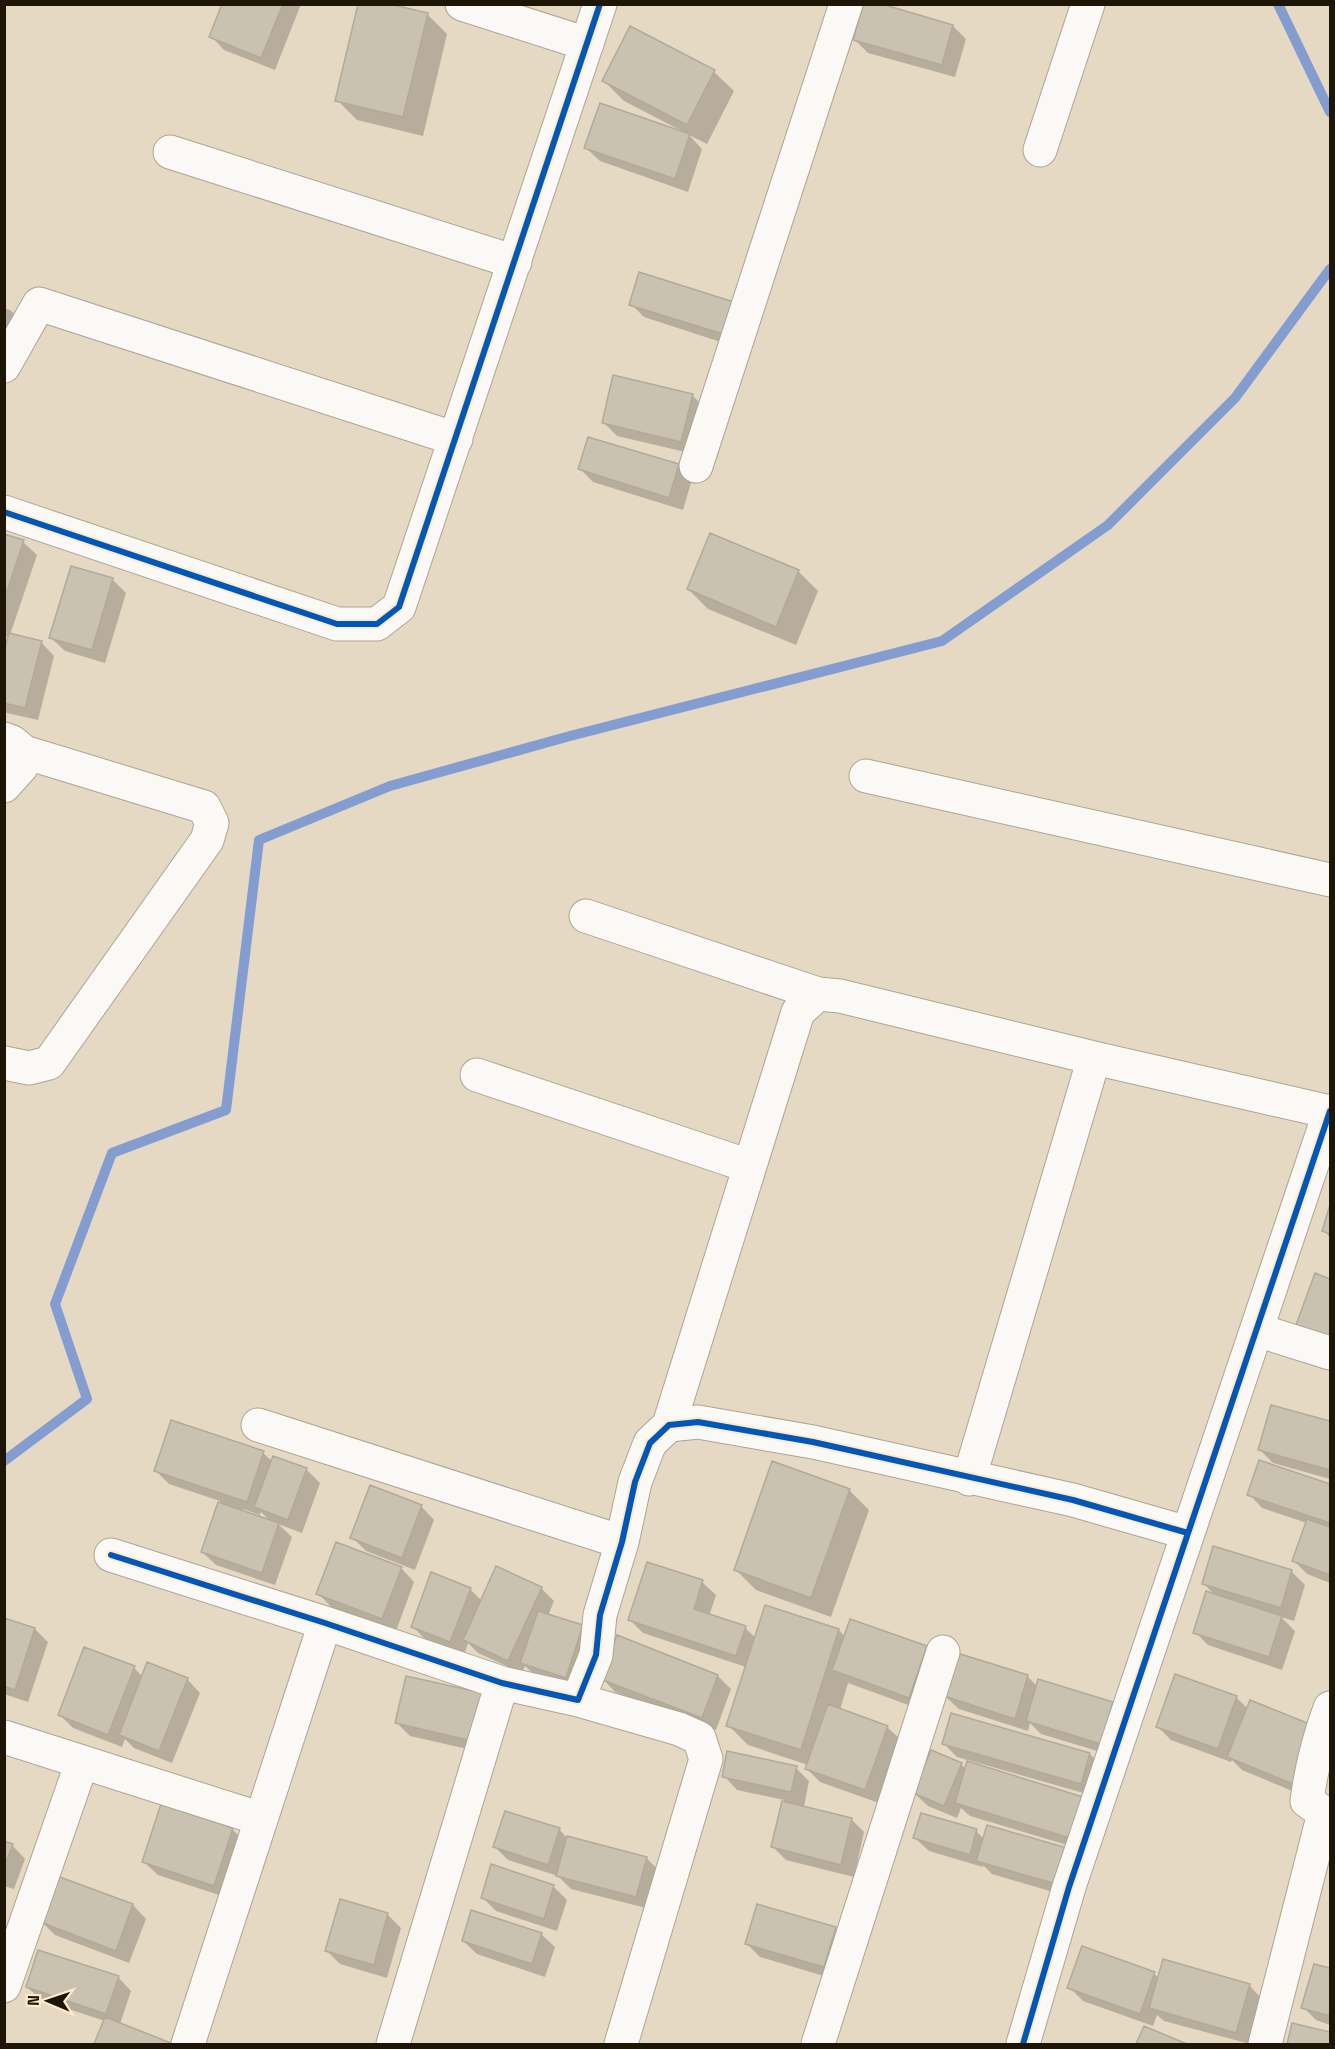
<svg xmlns="http://www.w3.org/2000/svg" width="1335" height="2049" font-family="'Space Grotesk',sans-serif">
<style>
.shadow{fill:#0003;fill-rule:evenodd}
.lines{fill:none;stroke-linecap:round;stroke-linejoin:round}
.stream{stroke:#839dd1;stroke-width:10}
.building{fill:#cac2b0;stroke:#b2a998;stroke-width:1.5}
.minor-casing{stroke:#ada493;stroke-width:35}
.minor{stroke:#fbf9f6;stroke-width:33}
.cycleway-casing{stroke:#fdebcb;stroke-width:10}
.cycleway{stroke:#0057b8;stroke-width:6}
</style>
<rect width="100%" height="100%" fill="#e5d9c3"/>
<!-- shadow -->
<path class="shadow" d="M224,4H301L275,70L224,50L211,36Z
M427,14L447,34L423,136L357,120L337,100Z
M953,26L966,39L955,77L868,53L855,40Z
M630,28L714,72L734,91L707,144L689,135L702,149L688,192L600,161L586,148L682,133V131L624,101L604,81Z
M733,303L736,347L644,317L631,304Z
M4,308L10,310L24,323L4,349Z
M692,395L706,409L694,454L617,436L603,422Z
M589,438L679,466L692,479L683,510L593,482L580,469Z
M4,536L23,542L37,555L10,635L41,642L54,656L38,720L7,713L4,710V658L9,638L4,636Z
M798,571L818,591L796,645L708,609L688,589Z
M112,579L126,593L105,663L65,651L51,638Z
M1330,1209V1237L1323,1230Z
M1316,1275L1330,1281V1349Z
M1272,1406L1330,1423V1479L1273,1463L1260,1450Z
M263,1453L273,1462L306,1469L320,1483L302,1533L278,1524L292,1537L275,1585L216,1565L202,1552L220,1501L169,1484L156,1471ZM243,1509L260,1515L261,1512L270,1521L242,1512Z
M1260,1462L1330,1485V1583L1307,1574L1294,1561L1307,1523L1262,1508L1249,1494Z
M849,1490L869,1510L831,1617L756,1590L736,1570Z
M421,1506L434,1520L415,1570L366,1551L352,1537Z
M401,1568L414,1582L396,1631L331,1607L318,1593Z
M1291,1571L1305,1585L1294,1621L1281,1617L1295,1631L1282,1670L1208,1645L1195,1632L1216,1596L1204,1584Z
M702,1582L716,1595L709,1616L745,1628L756,1638L766,1607L839,1630L845,1637L926,1648L940,1661L922,1710L848,1683L840,1710L887,1727L901,1740L879,1803L820,1782L807,1769L808,1765L748,1745L728,1725L746,1667L643,1633L630,1620Z
M541,1588L554,1601L548,1616L582,1626L595,1640L579,1690L536,1676L525,1666L522,1673L478,1653L468,1643L464,1655L426,1640L412,1626L470,1589L482,1601Z
M4,1619L35,1629L48,1642L28,1702L4,1694Z
M618,1637L718,1676L731,1689L716,1730L615,1692L602,1678Z
M134,1668L143,1677L187,1679L200,1693L172,1763L134,1748L125,1739L122,1747L73,1728L59,1714Z
M1027,1676L1038,1687L1112,1703L1126,1716L1114,1756L1041,1734L1030,1723L1028,1731L959,1709L945,1696Z
M482,1694L485,1753L410,1736L397,1723Z
M1236,1697L1248,1709L1307,1797L1242,1770L1232,1760L1231,1762L1171,1740L1158,1727Z
M944,1744L1090,1754L1103,1767L1094,1796L957,1757Z
M961,1764L966,1769L1082,1798L1084,1850L970,1816L961,1808L957,1818L928,1806L914,1793Z
M796,1768L809,1781L804,1807L851,1819L864,1832L854,1877L786,1860L773,1847L784,1800L737,1790L724,1776Z
M988,1827L1070,1897L992,1874L983,1865V1867L929,1851L915,1838L976,1831L984,1839Z
M232,1829L246,1843L228,1898L158,1875L144,1862Z
M559,1829L567,1838L646,1858L660,1871L650,1909L571,1889L558,1876L508,1860L495,1847Z
M4,1843L12,1845L25,1859L14,1889L4,1886Z
M58,1878L133,1905L146,1919L129,1963L55,1935L42,1922Z
M553,1886L567,1900L557,1931L496,1911L482,1897Z
M387,1914L401,1928L387,1978L340,1964L327,1951Z
M835,1928L849,1942L837,1980L760,1957L747,1944Z
M541,1934L555,1947L545,1977L477,1954L463,1941Z
M1315,1965L1330,1970V2025L1316,2020L1303,2007Z
M1154,1974L1159,1978L1249,1985L1262,1999L1250,2044L1164,2021L1157,2015L1153,2026L1083,2001L1069,1987Z
M118,1977L131,1991L120,2024L170,2044H96L105,2021L41,2000L27,1987Z
M1293,2025L1330,2034V2044H1289Z
M1145,2028L1183,2044H1138Z"/>
<g class="lines">
<!-- stream -->
<path class="stream" d="M1278,4L1330,112
M4,1461L87,1399L55,1304L112,1153L226,1110L259,840L390,786L570,736L942,641L1108,525L1235,398L1330,269"/>
</g>
<!-- building -->
<path class="building" d="M222,4H283L261,58L209,37Z
M358,4H390L428,13L403,117L335,101Z
M863,4H882L953,25L942,65L853,40Z
M630,26L715,70L687,125L602,81Z
M600,103L690,134L675,179L584,148Z
M639,272L734,302L723,334L629,305Z
M613,375L693,394L681,442L602,423Z
M588,437L679,464L669,498L578,469Z
M710,533L799,570L776,627L687,589Z
M4,534L24,540L4,600Z
M71,566L113,578L92,650L49,638Z
M9,633L42,641L25,708L4,703V652Z
M1330,1205V1234L1322,1231Z
M1315,1273L1330,1279V1338L1296,1325Z
M1271,1405L1330,1421V1470L1258,1450Z
M171,1420L264,1451L247,1502L154,1471Z
M273,1456L307,1468L288,1520L254,1507Z
M1259,1460L1330,1484V1523L1247,1495Z
M772,1461L850,1489L811,1598L734,1570Z
M370,1485L422,1505L402,1558L350,1538Z
M218,1502L279,1523L262,1573L201,1552Z
M1307,1519L1330,1527V1575L1292,1561Z
M336,1542L402,1567L382,1619L316,1594Z
M1213,1546L1292,1570L1281,1608L1202,1584Z
M647,1562L703,1580L694,1609L746,1626L736,1656L628,1620Z
M496,1566L542,1587L508,1661L463,1640Z
M431,1572L471,1588L450,1642L411,1627Z
M1206,1591L1282,1616L1269,1657L1193,1633Z
M765,1605L839,1629L801,1750L726,1726Z
M538,1611L583,1625L566,1678L520,1663Z
M4,1618L35,1628L15,1690L4,1686Z
M850,1619L927,1646L909,1698L832,1670Z
M617,1635L718,1675L702,1718L600,1679Z
M84,1647L135,1666L108,1735L58,1715Z
M957,1653L1028,1675L1015,1719L944,1696Z
M147,1662L188,1678L159,1751L119,1735Z
M1175,1674L1237,1696L1218,1749L1156,1727Z
M406,1676L483,1693L472,1741L395,1723Z
M1038,1679L1113,1702L1101,1744L1026,1721Z
M1250,1700L1317,1727L1293,1784L1227,1757Z
M828,1704L888,1726L865,1790L805,1769Z
M951,1713L1090,1753L1081,1784L942,1744Z
M931,1750L962,1763L944,1806L913,1793Z
M727,1751L797,1766L791,1792L722,1777Z
M967,1761L1083,1797L1070,1838L955,1803Z
M782,1801L852,1818L841,1865L771,1847Z
M161,1804L233,1828L214,1886L142,1862Z
M505,1811L560,1828L548,1865L493,1847Z
M921,1813L977,1829L970,1855L913,1838Z
M987,1825L1067,1848L1056,1884L976,1861Z
M567,1836L647,1857L636,1897L556,1876Z
M4,1841L13,1844L4,1867Z
M491,1864L554,1885L544,1919L481,1898Z
M57,1876L133,1904L116,1951L40,1922Z
M340,1899L388,1913L374,1965L325,1951Z
M757,1904L836,1927L824,1967L745,1944Z
M471,1910L542,1933L532,1964L462,1941Z
M1082,1946L1155,1972L1140,2014L1067,1988Z
M38,1950L119,1976L106,2014L26,1987Z
M1163,1959L1250,1984L1236,2033L1149,2008Z
M1314,1964L1330,1968V2016L1301,2008Z
M105,2017L171,2043L170,2044H94Z
M1292,2023L1330,2032V2044H1287Z
M1144,2026L1187,2044H1136Z"/>
<g class="lines">
<!-- minor casing -->
<g class="minor-casing">
<path id="minor" d="M462,4L587,44
M1040,150L1088,4
M170,152L515,262
M4,366L39,304L456,439
M696,466L846,4
M4,512L337,624H377L399,607L600,4
M4,739L12,742L24,752L22,766L4,786
M866,776L1330,880
M586,916L818,994
M4,1063L29,1068L49,1063L207,840L212,823L204,807L24,752
M477,1075L749,1166
M1257,1330L1330,1353
M258,1425L622,1542
M669,1425L798,1012L818,994L840,996L1094,1058
M969,1479L1094,1058L1330,1112
M111,1555L325,1623L502,1683L578,1700L596,1655L600,1615L622,1542L635,1482L650,1443L669,1425L698,1422L813,1442L1073,1500L1188,1533
M578,1700L679,1729L699,1738L706,1759L621,2044
M4,1737L261,1819
M4,1986L82,1762
M188,2044L325,1623
M393,2044L502,1683
M818,2044L943,1652
M1023,2044L1069,1887L1330,1111
M1265,2044L1324,1813L1307,1801C1311,1769 1319,1738 1330,1708"/>
</g>
<!-- minor -->
<use href="#minor" class="minor"/>
<!-- cycleway casing -->
<g class="cycleway-casing">
<path id="cycleway" d="M4,512L337,624H377L399,607L600,4
M111,1555L325,1623L502,1683L578,1700L596,1655L600,1615L622,1542L635,1482L650,1443L669,1425L698,1422L813,1442L1073,1500L1188,1533
M1023,2044L1069,1887L1330,1111"/>
</g>
<!-- cycleway -->
<use href="#cycleway" class="cycleway"/>
</g>
<!-- border -->
<rect width="1335" height="2049" fill="none" stroke="#1d1607" stroke-width="12"/>
<!-- north arrow -->
<g transform="translate(48 2001) rotate(272)" stroke="#fdebcb" stroke-width="4.5" paint-order="stroke">
<path d="M0-4.5L10 22L0 15L-10 22Z" fill="#1d1607"/>
<text y="-9" font-size="16" font-weight="bold" text-anchor="middle" fill="#1d1607">N</text>
</g>
</svg>
